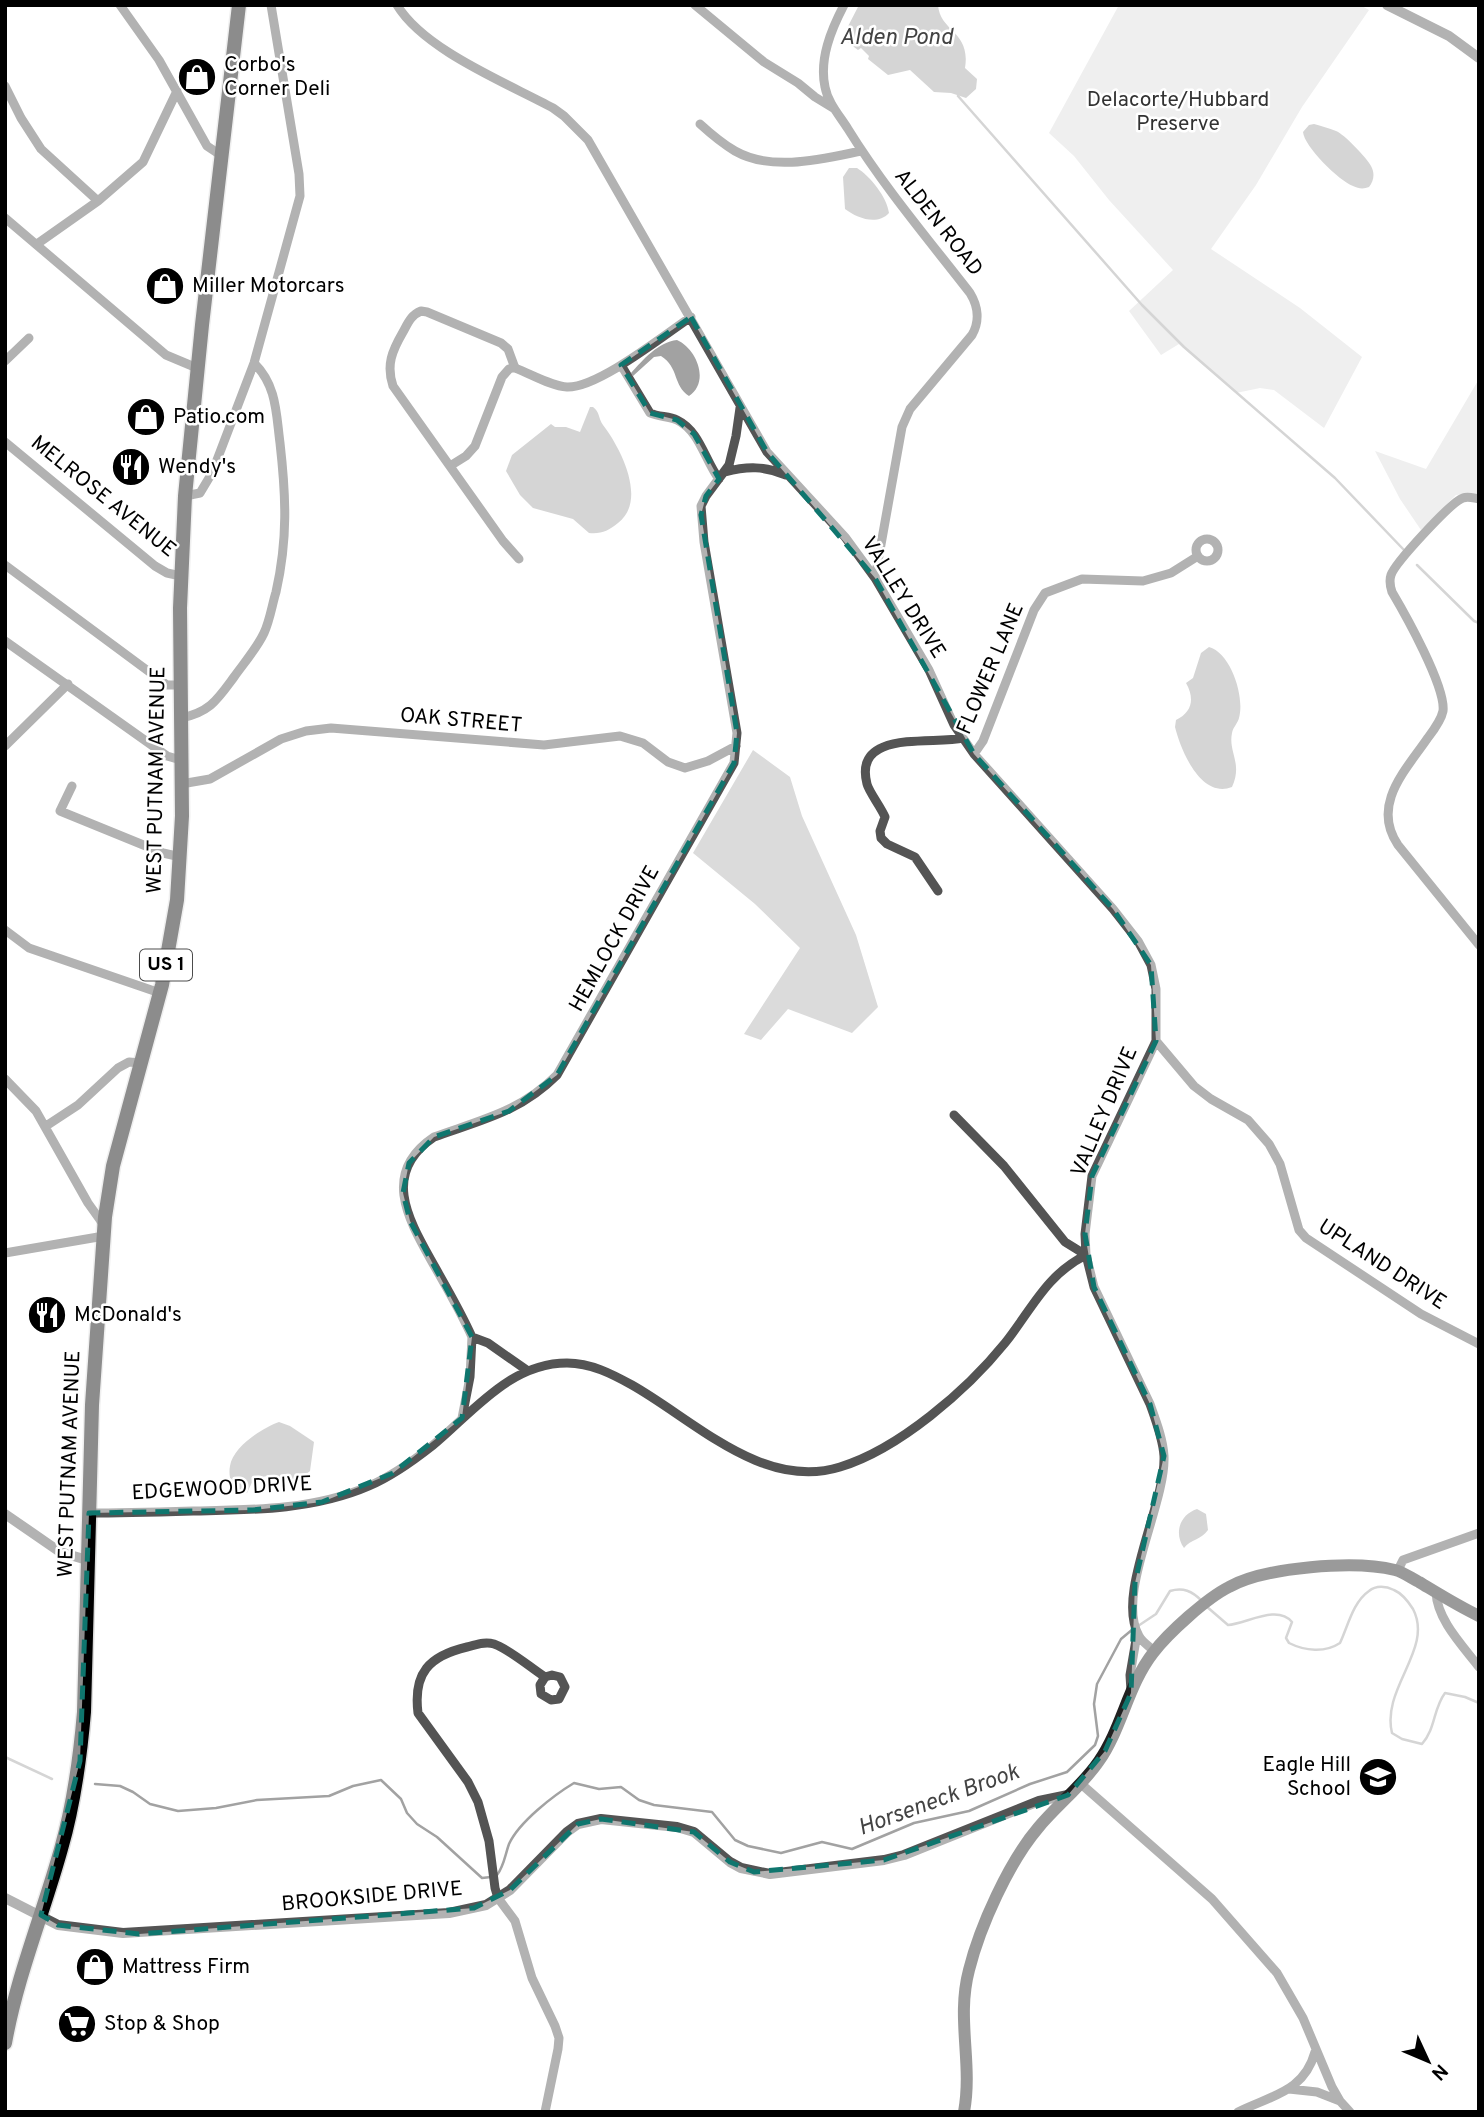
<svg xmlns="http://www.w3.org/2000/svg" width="1484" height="2117" font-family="Overpass,sans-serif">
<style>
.park{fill:#dbdbdb}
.water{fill:#a2a2a2}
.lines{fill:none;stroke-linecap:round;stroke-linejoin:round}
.stream{stroke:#a2a2a2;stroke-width:2.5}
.primary-casing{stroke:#dbdbdb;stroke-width:17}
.minor{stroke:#545454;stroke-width:9}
.tertiary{stroke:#545454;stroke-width:10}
.secondary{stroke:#212121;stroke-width:12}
.primary{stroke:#000;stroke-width:14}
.marked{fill:none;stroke:#0f766e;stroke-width:5;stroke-dasharray:14 9;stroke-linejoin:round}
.labels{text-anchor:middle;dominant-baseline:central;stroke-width:5;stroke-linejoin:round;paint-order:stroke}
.shield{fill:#fff;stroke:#4c4c4c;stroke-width:2}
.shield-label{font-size:19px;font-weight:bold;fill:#000}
.poi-label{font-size:21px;fill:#000;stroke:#fff;text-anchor:start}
.park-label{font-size:21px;fill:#323232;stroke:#fff}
.street-label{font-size:21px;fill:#000;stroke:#fff}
.water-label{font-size:23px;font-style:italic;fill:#434343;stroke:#fff}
</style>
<rect width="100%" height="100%" fill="#fff"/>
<!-- park -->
<path class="park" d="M1119,5H1360L1369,10L1302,107L1256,185L1211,249L1300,308L1362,357L1324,428L1274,390L1260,388L1236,393L1179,344L1161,355L1129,311L1173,270L1109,200L1074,156L1049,133Z
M1479,379V496L1465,494L1456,495L1421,530L1400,499L1375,451L1426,469Z
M753,750L790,777L802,816L856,935L878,1007L852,1033L788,1009L761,1040L744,1034L800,948L755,904L693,853Z"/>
<!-- water -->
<path class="water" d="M859,5H938C940,32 971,31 965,68L977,79L976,89L966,98L951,93L934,92L910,70L888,75L868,59L869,56L861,48L858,50L842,38Z
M1314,124C1321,126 1329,128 1336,131C1344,134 1367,158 1371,166C1375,173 1374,181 1369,187C1364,189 1359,189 1353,186C1339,181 1304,146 1303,132L1309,125Z
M849,168H857C870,176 887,197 889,213C877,226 857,218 845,209L843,177Z
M677,340C697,349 710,382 689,396C673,386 679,367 661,356L654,357L633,376L631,373C643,360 658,342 677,340Z
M593,407C600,412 598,418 603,425C620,447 648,500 618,523C608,531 602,534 589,533L573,519L533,508L520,495L506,471L512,455L551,424L555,427H566L580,432L590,407Z
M1209,647C1231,653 1245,697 1239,718C1238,723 1233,727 1232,733C1228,752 1243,763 1232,787C1201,799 1181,751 1175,727L1176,720C1192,712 1195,699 1186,683L1193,678L1201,653Z
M279,1422L290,1426L314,1442L310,1471C298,1482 282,1489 268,1476L254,1478L247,1493L235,1494C232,1485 228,1476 230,1466C233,1447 262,1428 279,1422Z
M1197,1509L1206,1514L1208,1530C1201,1540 1191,1539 1184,1548C1174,1534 1179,1515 1197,1509Z"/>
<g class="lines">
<!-- stream -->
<path class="stream" d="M958,96L1142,305L1184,347L1335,478L1404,550
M1417,565L1474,621L1479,623
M1206,1606L1228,1625C1246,1624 1277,1604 1292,1622L1286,1638L1289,1643C1305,1651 1325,1653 1340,1643C1348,1626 1353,1602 1369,1591C1376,1585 1386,1586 1394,1590C1403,1594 1408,1601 1413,1609C1434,1649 1381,1688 1392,1733L1402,1739L1422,1744C1436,1728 1433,1709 1445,1693L1465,1697L1479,1703
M1138,1626L1156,1614L1170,1591C1183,1587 1192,1591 1202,1601
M5,1757L52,1779
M95,1784L120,1786L133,1792L150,1804L178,1811L216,1808L257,1800L329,1796L353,1786L381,1780L401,1799L407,1813L417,1824L437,1837L482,1878L491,1877
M497,1875C504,1866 505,1855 509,1844C519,1822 554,1795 574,1783L599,1789L621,1787L639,1800L654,1805L712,1812L735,1840L748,1846L781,1853L822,1842L852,1849L914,1823L969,1811L1030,1784L1067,1772L1095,1745L1098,1736L1094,1704L1097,1684L1121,1639L1133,1629"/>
<!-- primary casing -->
<g class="primary-casing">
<path id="primary" d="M5,2043C17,1976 43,1914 61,1849C74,1804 80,1759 84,1712L92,1405L105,1217L113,1166L162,985L177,900L182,816L180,608L185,496L202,325L239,5"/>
</g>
<!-- minor -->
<path class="minor" d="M120,5L159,60L207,146L222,156
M397,5C424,50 507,83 553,108L564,116L588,140L767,452L845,537L875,578L929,670L954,725L974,754L1113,909L1138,941L1151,965L1156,989V1041L1092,1176L1085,1234L1086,1255L1094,1287L1150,1404C1156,1421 1163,1439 1164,1456C1166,1504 1115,1595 1139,1636C1142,1642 1149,1646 1154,1651
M695,5L764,62L798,83L815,97L833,108
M844,5C831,30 819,59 825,87C828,103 840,116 848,129C884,187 928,239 970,293C978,306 980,321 972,335L910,409L902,427L875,578
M5,86L21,118L41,149L98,201
M700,124C711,134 723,144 735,151C772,172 822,159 861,151
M5,218L166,355L197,368
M37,244L98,201L143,162L177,91
M5,361L29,338
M621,365L650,413C659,417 669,416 677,420C700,431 705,461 719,479
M5,442L155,566L167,573L181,576
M450,466L466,456L475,446L502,377L509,369L515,367
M725,472C747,466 765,466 786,475
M185,496L200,493L212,473L254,363L300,196L299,174L271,5
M1479,499C1473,498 1468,496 1463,498C1451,502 1395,563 1391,575C1389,581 1390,586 1392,592C1405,614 1446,687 1443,711C1441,721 1433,731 1427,739C1405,771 1371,805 1398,845L1479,945
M1196 550a11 11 0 1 1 22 0a11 11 0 1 1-22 0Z
M519,559L503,541L393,386C386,365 392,351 403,332C408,323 411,315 421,311L427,312L501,343L508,349L515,368C531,374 551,386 567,387C598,388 664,335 691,317
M5,565L167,685H181
M5,641L167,756L181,760
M181,718C210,712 217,700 234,677C244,663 257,648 264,633C270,620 272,605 276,592C288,539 286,496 280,443C276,413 277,386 254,363
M5,746L68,684
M974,754L983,741L1034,610L1045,593L1082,579L1143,581L1171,573L1198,556
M181,784L210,779L281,739L306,731L331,728L544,745L620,736L643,743L668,762L685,768L708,761L736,746
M72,786L60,811L163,853L181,857
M938,891L915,857L887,844L881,838L880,831L885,817C881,807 869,792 867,784C853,729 932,745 963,738
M5,930L29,948L160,993
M1156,1041L1194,1086L1211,1099L1248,1120L1269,1144L1280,1164L1299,1230L1306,1238L1421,1314L1479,1344
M5,1079L36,1111L88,1203L103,1224
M954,1115L1004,1166L1065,1242L1086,1255
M46,1126L78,1105L118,1068L129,1062L141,1063
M5,1253L104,1236
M528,1371L488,1343L472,1337C460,1310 445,1285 431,1260C407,1217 382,1172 434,1137C481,1120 520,1112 557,1075L734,763L737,733L704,542L701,506L706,496L729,465L736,436L740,408
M462,1418L470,1377L472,1337
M89,1513C123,1513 158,1512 193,1511C252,1510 314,1510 369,1486C392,1476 413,1461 432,1446C473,1412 510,1363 567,1363C591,1363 612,1374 632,1385C694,1420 763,1491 840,1467C899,1449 967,1390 1005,1343C1032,1309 1046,1275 1086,1255
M1398,1570L1403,1560L1479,1533
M1436,1592C1437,1620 1463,1646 1479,1667
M1131,1691L1130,1675L1137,1634
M1080,1783L1212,1899L1277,1973L1303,2018L1332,2087L1340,2101L1350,2112
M1289,2089L1317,2092L1340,2101
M545,2112L558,2049L559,2038L555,2026L532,1978L515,1921L498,1898L495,1888L489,1841L478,1802L468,1782L418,1713C413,1673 429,1656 467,1647C476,1645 484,1641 494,1644C509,1649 531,1668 545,1677L552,1675L560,1677L565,1687L559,1699L551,1700L541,1694L540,1685L545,1677
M1238,2112C1272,2095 1304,2092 1315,2052"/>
<!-- tertiary -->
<path class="tertiary" d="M1387,5L1449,36L1479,58
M5,1514L60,1552L87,1560
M5,1898L58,1925L123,1933L449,1913L486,1905L510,1890L567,1832L578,1824L601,1819L677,1827L694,1832L730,1862L741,1868L770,1874L884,1860L904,1855L1039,1801L1068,1795"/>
<!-- secondary -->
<path class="secondary" d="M964,2112C973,2063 956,2019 969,1970C980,1926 1009,1862 1038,1828C1057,1805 1082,1786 1099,1761C1122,1728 1128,1685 1153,1653C1168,1633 1207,1598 1229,1587C1265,1567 1355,1560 1395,1570C1403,1572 1411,1578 1419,1582C1439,1594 1458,1606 1479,1616"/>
<!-- primary -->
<use href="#primary" class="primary"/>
</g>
<!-- marked area -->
<path d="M0 0H1484V2117H0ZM691,317L767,452L875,578L974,754L1113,909L1151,965L1156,1041L1092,1176L1085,1234L1094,1287L1150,1404L1164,1456L1135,1583L1131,1693L1105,1751L1068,1795L884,1860L754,1872L730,1862L694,1832L601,1819L578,1824L510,1890L474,1908L139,1934L58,1925L41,1915L80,1761L89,1513L253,1510L322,1502L393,1473L462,1418L472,1337L410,1221L403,1193L409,1163L434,1137L509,1111L557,1075L734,763L737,733L701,515L706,496L719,479L694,434L677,420L650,413L621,365Z" fill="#fff" fill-opacity=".55" fill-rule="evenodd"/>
<path class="marked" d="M691,317L767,452L875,578L974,754L1113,909L1151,965L1156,1041L1092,1176L1085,1234L1094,1287L1150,1404L1164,1456L1135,1583L1131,1693L1105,1751L1068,1795L884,1860L754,1872L730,1862L694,1832L601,1819L578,1824L510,1890L474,1908L139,1934L58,1925L41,1915L80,1761L89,1513L253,1510L322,1502L393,1473L462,1418L472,1337L410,1221L403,1193L409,1163L434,1137L509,1111L557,1075L734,763L737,733L701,515L706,496L719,479L694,434L677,420L650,413L621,365Z"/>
<!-- icons -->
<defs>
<g id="shop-disc" transform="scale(2.0125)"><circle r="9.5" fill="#000" stroke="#fff"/><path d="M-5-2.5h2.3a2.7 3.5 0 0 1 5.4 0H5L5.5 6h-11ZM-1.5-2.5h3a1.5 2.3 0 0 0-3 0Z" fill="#fff"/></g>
<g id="restaurant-disc" transform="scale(2.0125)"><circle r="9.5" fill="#000" stroke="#fff"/><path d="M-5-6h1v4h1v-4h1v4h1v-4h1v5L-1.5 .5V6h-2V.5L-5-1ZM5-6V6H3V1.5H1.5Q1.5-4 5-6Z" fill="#fff"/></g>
<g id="school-disc" transform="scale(2.0125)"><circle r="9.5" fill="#000" stroke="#fff"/><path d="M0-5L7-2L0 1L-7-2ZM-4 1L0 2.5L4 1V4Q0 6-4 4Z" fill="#fff"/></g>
<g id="supermarket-disc" transform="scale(2.0125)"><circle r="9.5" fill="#000" stroke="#fff"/><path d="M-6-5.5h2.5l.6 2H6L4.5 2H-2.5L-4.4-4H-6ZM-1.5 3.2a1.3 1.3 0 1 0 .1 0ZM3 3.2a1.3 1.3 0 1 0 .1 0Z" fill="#fff"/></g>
</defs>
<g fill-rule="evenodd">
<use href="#shop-disc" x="197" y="77"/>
<use href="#shop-disc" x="165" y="286"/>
<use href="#shop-disc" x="146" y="417"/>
<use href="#restaurant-disc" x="131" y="467"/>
<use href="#restaurant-disc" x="47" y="1315"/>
<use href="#school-disc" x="1378" y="1777"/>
<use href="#shop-disc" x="95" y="1967"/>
<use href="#supermarket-disc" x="77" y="2024"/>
</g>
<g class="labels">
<!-- shield labels -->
<rect class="shield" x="140" y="949.5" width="52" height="31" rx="5"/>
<g class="shield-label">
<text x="166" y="965">US 1</text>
</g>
<!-- poi labels -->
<g class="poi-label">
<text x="224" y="65">Corbo's<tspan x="224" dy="24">Corner Deli</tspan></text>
<text x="192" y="286">Miller Motorcars</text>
<text x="173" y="417">Patio.com</text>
<text x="158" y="467">Wendy's</text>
<text x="74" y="1315">McDonald's</text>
<text x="1351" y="1765" text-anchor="end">Eagle Hill<tspan x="1351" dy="24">School</tspan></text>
<text x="122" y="1967">Mattress Firm</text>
<text x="104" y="2024">Stop &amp; Shop</text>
</g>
<!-- park labels -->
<g class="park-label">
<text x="1178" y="100">Delacorte/Hubbard<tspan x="1178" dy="24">Preserve</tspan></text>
</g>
<!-- street labels -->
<g class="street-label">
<text transform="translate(938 223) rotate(52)">ALDEN ROAD</text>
<text transform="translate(103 497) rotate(39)">MELROSE AVENUE</text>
<text transform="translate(903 598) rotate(58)">VALLEY DRIVE</text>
<text transform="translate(991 669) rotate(-67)">FLOWER LANE</text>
<text transform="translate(461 721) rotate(5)">OAK STREET</text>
<text transform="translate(157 780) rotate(-89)">WEST PUTNAM AVENUE</text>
<text transform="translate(615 939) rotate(-61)">HEMLOCK DRIVE</text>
<text transform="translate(1105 1112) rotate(-67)">VALLEY DRIVE</text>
<text transform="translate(1382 1265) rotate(33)">UPLAND DRIVE</text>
<text transform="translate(70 1464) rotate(-88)">WEST PUTNAM AVENUE</text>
<text transform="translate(222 1489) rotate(-3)">EDGEWOOD DRIVE</text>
<text transform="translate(372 1897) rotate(-5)">BROOKSIDE DRIVE</text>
</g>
<!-- water labels -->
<g class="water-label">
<text x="896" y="38">Alden Pond</text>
<text transform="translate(939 1801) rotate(-20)">Horseneck Brook</text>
</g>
</g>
<!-- border -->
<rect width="1484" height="2117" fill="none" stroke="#000000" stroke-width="14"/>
<!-- north arrow -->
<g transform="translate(1428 2061) rotate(134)" stroke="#ffffff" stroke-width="5" paint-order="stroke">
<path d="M0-5L12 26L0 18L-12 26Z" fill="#000000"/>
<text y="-10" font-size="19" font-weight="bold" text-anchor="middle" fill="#000000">N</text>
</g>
</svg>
